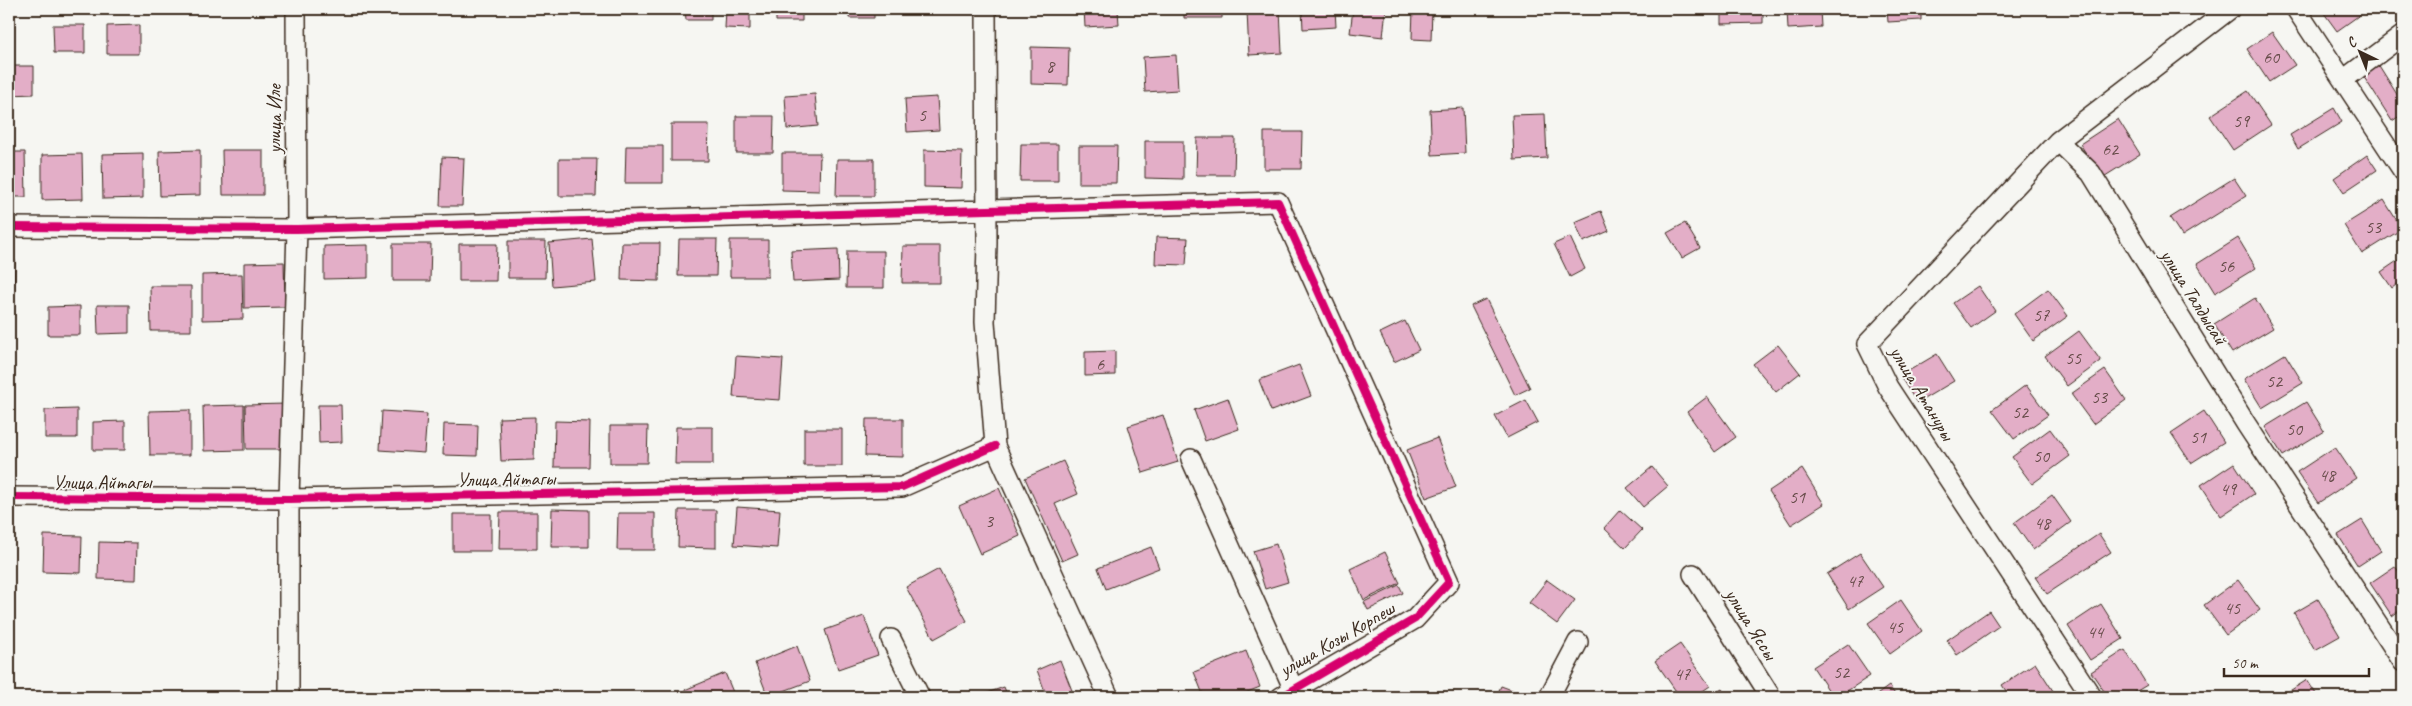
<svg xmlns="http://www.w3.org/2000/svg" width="2412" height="706" font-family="Caveat,sans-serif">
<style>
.building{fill:#e3aec7;stroke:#3b2a1e}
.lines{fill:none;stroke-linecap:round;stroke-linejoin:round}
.street-casing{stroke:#3b2a1e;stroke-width:22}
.street{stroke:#f6f6f2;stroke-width:19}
.cycleway-casing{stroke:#f6f6f2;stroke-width:11}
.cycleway{stroke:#d6006c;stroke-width:8}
.labels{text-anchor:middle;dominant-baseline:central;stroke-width:4;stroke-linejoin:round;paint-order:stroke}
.number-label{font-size:18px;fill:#654b48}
.street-label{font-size:20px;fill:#3b2a1e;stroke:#f6f6f2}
</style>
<rect width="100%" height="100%" fill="#f6f6f2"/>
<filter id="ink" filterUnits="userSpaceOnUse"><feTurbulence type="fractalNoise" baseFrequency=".02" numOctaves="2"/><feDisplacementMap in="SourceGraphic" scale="10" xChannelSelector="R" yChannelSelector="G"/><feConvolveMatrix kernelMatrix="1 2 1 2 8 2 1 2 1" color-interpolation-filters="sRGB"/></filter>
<g filter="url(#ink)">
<!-- building -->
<path class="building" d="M685,9H711V20H686Z
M726,9H750V29L725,28Z
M776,9H802V21H776Z
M849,9H874V18H849Z
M1084,9H1118L1119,25L1085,27Z
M1184,9H1222V18H1184Z
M1280,9L1282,53L1249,55L1247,11Z
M1302,9H1335L1336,27L1303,29Z
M1353,9H1386L1383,37L1350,33Z
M1413,9H1432L1431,40L1412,39Z
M1721,9H1763V23L1721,24Z
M1787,9H1820L1821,27L1788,29Z
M1887,9H1921V20L1888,22Z
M2321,9H2358L2361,14L2337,31Z
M53,25H85V53H54Z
M139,25V54H107V26Z
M2272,32L2295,65L2269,82L2247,49Z
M1031,47L1069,48L1068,85L1031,84Z
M1176,55L1178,90L1145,92L1143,57Z
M2378,64L2403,104V114L2392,121L2362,74Z
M9,66H34V94L9,95Z
M2248,91L2271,125L2233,150L2210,116Z
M815,94L818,126L787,129L785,96Z
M937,97L939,130L907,132L905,99Z
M1463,108L1465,153L1432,155L1430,110Z
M2334,108L2342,122L2298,149L2290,135Z
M1545,114L1547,158L1514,160L1512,115Z
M736,116H774L773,153H736Z
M2118,119L2140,154L2102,178L2080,144Z
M671,124H709L708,161H671Z
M1264,132H1302L1301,169H1264Z
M1197,138H1235L1234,175H1196Z
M1145,141H1183V179L1145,178Z
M1021,144H1058V181H1020Z
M626,146H663V183H625Z
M1079,146H1117L1116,183H1079Z
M200,150V195L160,196L159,151Z
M222,150H263V195H223Z
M924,150L962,151L961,188L924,187Z
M9,152H25L26,197H9Z
M143,153V198L103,199L102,154Z
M782,153H820L819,191L782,190Z
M82,154L83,199L42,200V155Z
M2367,155L2377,170L2344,192L2334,178Z
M442,157L464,158L462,206H440Z
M559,159H597L596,196H559Z
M837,159H874V196H836Z
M2234,178L2246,196L2182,236L2170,218Z
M2384,200L2402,229L2362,254L2344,225Z
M1601,211L1609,231L1583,242L1575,222Z
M1685,223L1700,248L1682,258L1667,233Z
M1156,237L1188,238L1186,265L1155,264Z
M1570,237L1585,269L1570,277L1554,244Z
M2238,238L2256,268L2215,293L2197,264Z
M592,239L596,282L552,286L549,243Z
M679,239H717L716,276H678Z
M730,240H768V277H730Z
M508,241H546L545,278H508Z
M622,243H660L659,281L621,280Z
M393,244H431L430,281H393Z
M459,244H497L496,281H459Z
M368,245V278L324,279V246Z
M903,246H940V283H902Z
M838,249L839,280L793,282L791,251Z
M847,251H884V288H846Z
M2403,257V280L2392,288L2381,272Z
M9,260H15L14,298H9Z
M284,262L285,307L244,308V263Z
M242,274L243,319L202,320V275Z
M150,286H191V331H151Z
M1978,286L1995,311L1971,328L1953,303Z
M2048,289L2068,316L2033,341L2014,314Z
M2255,298L2273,328L2232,353L2214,324Z
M1486,299L1530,388L1515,395L1471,306Z
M97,305H129V333L98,334Z
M80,306V335H48V307Z
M1405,321L1419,350L1394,362L1380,333Z
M2079,331L2101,361L2067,386L2045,356Z
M1778,345L1800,373L1776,392L1753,364Z
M1115,351V375L1085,376V352Z
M1937,354L1954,381L1917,403L1900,376Z
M2285,354L2303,383L2262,408L2244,379Z
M736,356L783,359L780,400L733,397Z
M1299,365L1311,396L1271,411L1259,380Z
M2105,370L2126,400L2093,424L2071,394Z
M2026,385L2048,415L2014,439L1992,410Z
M1707,397L1736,437L1715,452L1687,412Z
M1228,398L1239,429L1205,441L1194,410Z
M1526,400L1538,422L1507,438L1495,416Z
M2306,402L2324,431L2283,456L2265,427Z
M286,404V449H246L245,405Z
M244,405V450L204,451L203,406Z
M318,405H341L342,442L319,443Z
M77,409V438H45V410Z
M190,410V455H150L149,411Z
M382,411L427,414L424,453L380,450Z
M2204,411L2224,442L2191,463L2171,433Z
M1163,415L1178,462L1143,473L1128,426Z
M535,417L534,460L501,461L499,418Z
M866,419H903V457L865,456Z
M125,421V450H93V422Z
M555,421L590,422L589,467H554Z
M444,424L478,425L477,456L443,455Z
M610,426H648L647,463H610Z
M676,427H713V464H675Z
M804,429H842V466H804Z
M2050,429L2070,456L2032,484L2012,457Z
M1437,438L1456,487L1426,498L1407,450Z
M2335,447L2356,478L2318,503L2297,472Z
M1063,461L1078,494L1055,504L1078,554L1062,561L1025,478Z
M2234,463L2254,494L2221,516L2201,485Z
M1652,467L1668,486L1643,507L1627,488Z
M1802,469L1824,504L1791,525L1769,491Z
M999,488L1020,536L980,554L959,506Z
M2052,495L2071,522L2033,550L2014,523Z
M737,507L780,510L777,548L734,545Z
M552,509L589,510V547H551Z
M679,510H716V548L678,547Z
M1620,510L1642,530L1625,548L1604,528Z
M500,512H537V549H499Z
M618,513H655V550H617Z
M453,514H491V551H453Z
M2362,520L2381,551L2358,566L2338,535Z
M2099,534L2111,552L2047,594L2035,577Z
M44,535L82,536L81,573L43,572Z
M99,542L137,543L136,580L98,579Z
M1276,544L1288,582L1265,589L1253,551Z
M1151,547L1159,568L1106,589L1098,568Z
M1385,552L1400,583L1364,600L1350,569Z
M1860,553L1883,587L1849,609L1827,574Z
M2395,566L2403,578V608L2392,616L2370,583Z
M939,569L967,621L934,639L906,587Z
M1547,580L1575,600L1557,624L1529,603Z
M2238,580L2260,610L2226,635L2204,605Z
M1399,585L1403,593L1368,610L1364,602Z
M2318,599L2340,636L2315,650L2294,613Z
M1901,600L1922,631L1890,654L1868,623Z
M2101,604L2123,639L2090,660L2068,626Z
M1989,611L1999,626L1957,655L1947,640Z
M864,616L878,655L838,669L825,630Z
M1680,644L1710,686L1694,697H1680L1655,661Z
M1848,644L1870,676L1838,697H1833L1813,667Z
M797,646L810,681L768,697L755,663Z
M2125,650L2147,685L2127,697H2108L2091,672Z
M1246,651L1260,687L1235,697H1204L1194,672Z
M1060,660L1073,693L1062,697H1047L1037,670Z
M2035,663L2057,697H2010L2002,685Z
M725,673L735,697H668Z
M2307,680L2318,697H2280Z
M1501,686L1531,697H1496Z
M1889,686L1897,697H1874Z
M1004,687L1008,697H976Z
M1722,689L1727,697H1709Z"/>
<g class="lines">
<!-- street casing -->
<g class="street-casing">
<path id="street" d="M986,9L987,243L985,322L995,446L1109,697
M2230,9L2058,141L2091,173L2246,424L2403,662
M2296,9L2403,171
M2343,80L2403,35
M2058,141L1867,344L1888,387L2092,697
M9,227L297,229L1278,202L1449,582L1415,619L1281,697
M1191,459L1294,690
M9,497L289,499L902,487L995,446
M1693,574L1771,697
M891,639L920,697
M289,697V499L297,229L296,9
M1549,697L1578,642"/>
</g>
<!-- street -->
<use href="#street" class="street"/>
<!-- cycleway casing -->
<g class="cycleway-casing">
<path id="cycleway" d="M9,227L297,229L1278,202L1449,582L1415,619L1281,697
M9,497L289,499L902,487L995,446"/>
</g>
<!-- cycleway -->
<use href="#cycleway" class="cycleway"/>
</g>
</g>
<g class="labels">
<!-- number labels -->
<g class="number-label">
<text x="2271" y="57">60</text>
<text x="1050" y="66">8</text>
<text x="922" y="115">5</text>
<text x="2241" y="121">59</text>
<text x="2110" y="149">62</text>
<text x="2373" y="227">53</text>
<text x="2226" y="266">56</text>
<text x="2041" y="315">57</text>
<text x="2073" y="358">55</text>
<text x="1100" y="364">6</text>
<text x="2274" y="381">52</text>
<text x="2099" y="397">53</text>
<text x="2020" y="412">52</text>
<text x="2294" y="429">50</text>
<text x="2198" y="437">51</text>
<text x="2041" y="456">50</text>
<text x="2327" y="475">48</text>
<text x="2228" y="489">49</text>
<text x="1797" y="497">51</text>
<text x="989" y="521">3</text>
<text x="2042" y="523">48</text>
<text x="1855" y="581">47</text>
<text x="2232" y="608">45</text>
<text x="1895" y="627">45</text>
<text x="2095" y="632">44</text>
<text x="1841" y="672">52</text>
<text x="1682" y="674">47</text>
</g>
<!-- street labels -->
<g class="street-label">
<text transform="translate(274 119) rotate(-90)">улица Иле</text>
<text transform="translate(2194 297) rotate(58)">улица Талдысай</text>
<text transform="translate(1922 393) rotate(59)">улица Атануры</text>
<text transform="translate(506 479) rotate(-1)">Улица Айтагы</text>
<text x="102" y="482">Улица Айтагы</text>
<text transform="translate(1751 624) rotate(58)">улица Яссы</text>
<text transform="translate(1337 639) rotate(-30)">улица Козы Корпеш</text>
</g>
</g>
<!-- margin -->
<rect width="2412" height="706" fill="none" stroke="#f6f6f2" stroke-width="30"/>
<rect x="15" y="15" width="2382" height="676" fill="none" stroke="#3b2a1e" stroke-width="2" filter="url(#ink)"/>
<!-- north arrow -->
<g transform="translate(2360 52) rotate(317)" stroke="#f6f6f2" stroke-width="4" paint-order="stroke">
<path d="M0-4L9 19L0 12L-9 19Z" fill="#3b2a1e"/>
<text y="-8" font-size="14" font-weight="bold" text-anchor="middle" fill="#3b2a1e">С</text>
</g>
<!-- scale -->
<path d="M2224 668v8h145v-8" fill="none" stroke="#3b2a1e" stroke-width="2.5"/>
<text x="2232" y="668" font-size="15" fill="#3b2a1e" stroke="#f6f6f2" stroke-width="4" paint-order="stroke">50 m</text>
</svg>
